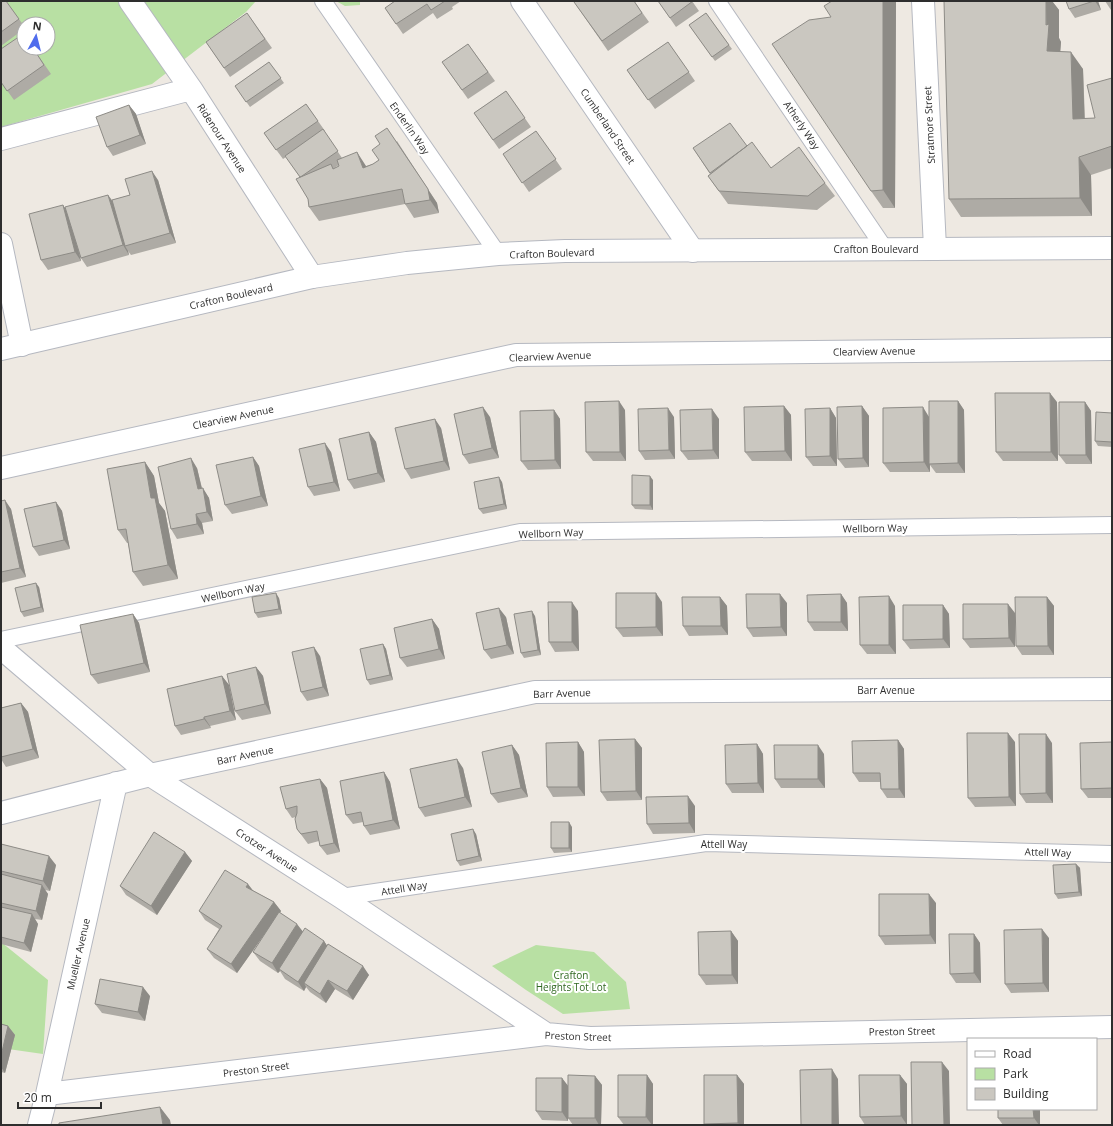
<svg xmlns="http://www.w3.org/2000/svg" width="1113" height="1126" font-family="'Open Sans',sans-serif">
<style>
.green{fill:#b8e0a3;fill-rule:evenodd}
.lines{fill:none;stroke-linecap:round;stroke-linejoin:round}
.service-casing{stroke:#b5b8c0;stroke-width:18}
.minor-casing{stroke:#b5b8c0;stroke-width:24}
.secondary-casing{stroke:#b5b8c0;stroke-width:24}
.service{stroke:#fff;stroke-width:16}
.minor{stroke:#fff;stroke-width:22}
.secondary{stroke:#fff;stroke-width:22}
.wall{fill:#aeaba5;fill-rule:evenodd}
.shaded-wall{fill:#8d8b86}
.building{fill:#cac7c0;stroke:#8d8b86}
.labels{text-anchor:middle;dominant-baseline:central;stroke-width:4;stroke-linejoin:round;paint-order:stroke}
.street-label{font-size:10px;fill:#2e2e2e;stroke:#fff}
.park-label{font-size:10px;fill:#306821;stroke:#fff}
</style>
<rect width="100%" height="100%" fill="#eee9e2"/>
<!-- green -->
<path class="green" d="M1,1H256L246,12L152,84L1,127ZM24,24H48V48H24Z
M336,1H360V5L345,6Z
M1,942L48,980L43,1054L1,1048Z
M536,945L594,952L626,982L630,1009L563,1014L526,990L492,966Z"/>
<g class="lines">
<!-- service casing -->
<g class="service-casing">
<path id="service" d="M323,1L498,254
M717,1L885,249
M1,640L520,532L1112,525
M341,897L706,843L1112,854"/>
</g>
<!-- minor casing -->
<g class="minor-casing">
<path id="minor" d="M130,1L191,89L312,277
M522,1L693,251
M923,1L935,248
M1,139L191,89
M1,244L22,345
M1,468L516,355L1112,349
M1,648L150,775L341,897L546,1034
M1,813L150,775L535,692L1112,689
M47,1094L546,1034L590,1038L1112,1027
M39,1125L47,1094L116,783"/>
</g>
<!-- secondary casing -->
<g class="secondary-casing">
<path id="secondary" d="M1,349L312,277L407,263L498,254L565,251L1112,248"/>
</g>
<!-- service -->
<use href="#service" class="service"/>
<!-- minor -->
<use href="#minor" class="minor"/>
<!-- secondary -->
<use href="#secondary" class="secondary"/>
</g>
<!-- wall -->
<path class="wall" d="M1,1H6L24,26V29L1,46Z
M395,1H461L452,7L453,9L437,19L433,13L403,34L385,8Z
M634,1L649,22L608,51L574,2Z
M658,1H692L699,11L676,27Z
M832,1H896L895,208H883L871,191L831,17Z
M1046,1H1052L1059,10V38L1061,42L1060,52L1083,69L1085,119L1095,118L1112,78V168L1091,175L1092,216L961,217L949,199Z
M1066,1H1098L1101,10L1075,18L1069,9Z
M1105,1H1112V10H1111Z
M247,13L272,48L230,77L206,42Z
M706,13L732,49L715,61L689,25Z
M668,42L695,81L655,109L627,70Z
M468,44L495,81L468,99L442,62Z
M33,48L51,74L14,100L1,82Z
M269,62L284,83L250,107L235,86Z
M506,91L531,127L499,149L474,113Z
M306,104L325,131H324L342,158L366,166L373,164L379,160L397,141L437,203L439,213L414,218L405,204L319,221L309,207L308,199L300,177L286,157L283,159L264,133ZM339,165V166L334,168Z
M129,105L136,114L146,144L113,156L107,147Z
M536,131L562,169L529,192L503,154Z
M747,146L771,168L825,183L835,196L817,210L728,204L708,176L710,174L693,148Z
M158,180L176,243L131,255L128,251L129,255L87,267L81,258L80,255L81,261L48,270L41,260L63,205L67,211L108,195L112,200L130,195Z
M958,401L964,410L965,473H936L930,465V472H890L883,463L929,416Z
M1057,402L1058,461H1003L996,452Z
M1085,402L1091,411L1092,464H1066L1059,455Z
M784,406L791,415L792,461H752L745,452Z
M862,406L869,416V467L845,468L838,459Z
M830,408L836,418L837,466H813L806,457Z
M554,410L560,419L561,469L528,470L521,461Z
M625,410L626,461H593L586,452Z
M1112,413V447L1098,446L1095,441Z
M490,417L499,458L469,464L463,455Z
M674,417L675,459L645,460L639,451Z
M719,419V459L688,460L681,451Z
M441,428L450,470L411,479L405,469Z
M369,432L376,442L385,482L354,489L348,480Z
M331,452L340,491L314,496L308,487Z
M253,457L259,466L268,506L232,514L225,505Z
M145,462L154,476L159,503L165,511L178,579L143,586L133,572L128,543H127L118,530Z
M197,468L202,488L209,498L213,521L202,523L204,534L177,539L171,529Z
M653,480V510L635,509L632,505Z
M502,482L507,509L483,514L479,509Z
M1,501L11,509L26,577L1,583Z
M56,502L62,511L70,549L39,556L33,547Z
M39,587L44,612L24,617L21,612Z
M841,594L847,603L848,631H814L808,622Z
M720,597L727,606L728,635L689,636L683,626Z
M1047,597L1054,606V655H1022L1016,646Z
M279,598L282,614L258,618L255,613Z
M662,602L663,636L623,637L616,628Z
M787,603V636L753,637L747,628Z
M943,605L949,614L950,648L910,649L903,640Z
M895,606L896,654H867L860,645Z
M578,611L579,651L555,652L549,642Z
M1015,613V647L970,648L963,639Z
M133,614L139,623L150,672L98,684L91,675Z
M535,616L541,655L524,658L521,653Z
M506,617L514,654L491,659L484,650Z
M432,619L439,629L445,659L407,667L400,658Z
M383,644L386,649L393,680L370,685L367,680Z
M320,656L329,696L307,701L301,692Z
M256,667L263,676L271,714L242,720L235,711Z
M222,676L229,685L236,720L210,726L211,728L181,735L175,726Z
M21,703L28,712L39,758L6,767L1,759V708Z
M635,739L642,748V800L607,801L601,792Z
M898,740L904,749L905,798H887L881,789L880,782H859L853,773Z
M578,742L584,752L585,796L553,797L547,787Z
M1015,742L1016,806L975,807L968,798Z
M1112,742V798H1088L1081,789Z
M1052,743L1053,803H1026L1020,794Z
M757,744L763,754L764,793H732L726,784Z
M512,745L519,755L528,797L498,803L491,794Z
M824,754L825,788H781L775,779Z
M463,768L472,807L425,817L419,808Z
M384,772L390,782L400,829L370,835L364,826L363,822L353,824L346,815Z
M320,779L327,788L340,852L327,855L320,846L319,841L308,844L297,829L296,817L292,818L286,809Z
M695,806V833L653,834L647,824Z
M572,827V852L554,853L551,848Z
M476,834L482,861L460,866L457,861Z
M1,844L56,865L50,891L45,890L48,894L42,920L35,919L38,924L31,952L1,944Z
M185,852L192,861L157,915L126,895L120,886Z
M1076,864L1080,868L1082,896L1058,899L1055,894Z
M252,890L274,902L281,911L280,913L303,932L324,941L327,946L369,975L353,1000L335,989L326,1003L310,992L306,987L304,991L285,979L280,971L278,973L260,961L253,952L270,926L237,973L214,958L207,949L219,929L205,920L199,911Z
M936,903V944L885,945L879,936Z
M731,931L738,941V984L706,985L699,975Z
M974,934L980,943L981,983H956L950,974Z
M1049,938V992L1011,993L1005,984Z
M150,996L145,1021L102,1013L95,1004Z
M1,1024L8,1026L15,1035L5,1073L1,1072Z
M647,1075L653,1084V1125H624L618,1117Z
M737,1075L744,1084V1125H705L704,1124Z
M900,1075L907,1084V1125H865L860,1117Z
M595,1076L602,1085L601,1125H573L568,1118V1121L542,1120L536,1111L562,1078L568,1087Z
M1040,1109V1125H1003L998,1118Z"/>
<!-- shaded-wall -->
<path class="shaded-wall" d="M883,1H896L895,208L883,190Z
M1046,1H1052L1059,10V38L1061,42L1059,69L1047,51Z
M1095,1H1098L1101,10Z
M1071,52L1083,69L1085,137L1073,119Z
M129,105L136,114L146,144L140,135Z
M387,128L437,203L439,213L430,200Z
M357,152L366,166L373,181L363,168Z
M1079,157L1091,175L1092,216L1080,198Z
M152,171L158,180L176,243L170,233Z
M108,195L114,204L125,246L128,251L129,255L123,245Z
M63,205L69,215L81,261L75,252Z
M1050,393L1057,402L1058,461L1051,452Z
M619,401L625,410L626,461L620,452Z
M958,401L964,410L965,473L958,463Z
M1085,402L1091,411L1092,464L1086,455Z
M784,406L791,415L792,461L785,451Z
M862,406L869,416V467L863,458Z
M483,407L490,417L499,458L492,448Z
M923,407L929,417L930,472L924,462Z
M668,408L674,417L675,459L669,450Z
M830,408L836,418L837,466L830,456Z
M712,409L719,419V459L713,450Z
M554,410L560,419L561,469L555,460Z
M435,419L441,428L450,470L444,461Z
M369,432L376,442L385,482L378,473Z
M325,443L331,452L340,491L334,482Z
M253,457L259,466L268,506L261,496Z
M191,458L197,468L204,498L198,489Z
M145,462L154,476L159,503L165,511L178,579L168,565L151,498Z
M650,476L653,480V510L650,505Z
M499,477L502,482L507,509L504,504Z
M203,488L209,498L213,521L207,512Z
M5,500L11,509L26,577L20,568Z
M56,502L62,511L70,549L64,540Z
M196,514L202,523L204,534L197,524Z
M36,583L39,587L44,612L41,607Z
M276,593L279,598L282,614L279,609Z
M656,593L662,602L663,636L656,627Z
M780,594L787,603V636L781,627Z
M841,594L847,603L848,631L841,622Z
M889,596L895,606L896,654L889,645Z
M720,597L727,606L728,635L721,626Z
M1047,597L1054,606V655L1048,646Z
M572,602L578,611L579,651L572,642Z
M1008,604L1015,613V647L1009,638Z
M943,605L949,614L950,648L943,639Z
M499,608L506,617L514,654L507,645Z
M532,611L535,616L541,655L538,650Z
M133,614L139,623L150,672L144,663Z
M432,619L439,629L445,659L439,649Z
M383,644L386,649L393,680L390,675Z
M314,647L320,656L329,696L323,687Z
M256,667L263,676L271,714L265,704Z
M222,676L229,685L236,720L230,711Z
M21,703L28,712L39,758L33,749Z
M204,717L210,726L211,728L204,719Z
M1008,733L1015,742L1016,806L1009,797Z
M1046,734L1052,743L1053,803L1046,793Z
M635,739L642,748V800L636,791Z
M898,740L904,749L905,798L899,789Z
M578,742L584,752L585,796L578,787Z
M757,744L763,754L764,793L758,783Z
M512,745L519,755L528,797L521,788Z
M818,745L824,754L825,788L818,779Z
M457,759L463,768L472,807L465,797Z
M384,772L390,782L400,829L393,820Z
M320,779L327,788L340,852L334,843Z
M688,796L695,806V833L689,823Z
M569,822L572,827V852L569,848Z
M473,829L476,834L482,861L479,856Z
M185,852L192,861L157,915L151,906Z
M49,856L56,865L50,891L43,881Z
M1076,864L1080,868L1082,896L1079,892Z
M248,884L255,893L246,887Z
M42,885L48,894L42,920L36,911Z
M929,894L936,903V944L930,935Z
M274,902L281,911L237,973L231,964Z
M32,914L38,924L31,952L24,943Z
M297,924L304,933L279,969L280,971L278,973L272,963Z
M1042,929L1049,938V992L1043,983Z
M731,931L738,941V984L732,975Z
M974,934L980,943L981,983L974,973Z
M324,941L330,950L304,983L306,987L304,991L298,982Z
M363,966L369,975L353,1000L347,991Z
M328,980L335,989L326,1003L320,994Z
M143,987L150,996L145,1021L138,1012Z
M8,1026L15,1035L5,1073L1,1067V1056Z
M942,1062L949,1071L950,1125H944Z
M832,1069L838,1079L839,1125H832Z
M647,1075L653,1084V1125H652L646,1117Z
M737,1075L744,1084V1125H739L738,1123Z
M900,1075L907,1084V1125L901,1116Z
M595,1076L602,1085L601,1125H599L595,1118Z
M562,1078L569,1087L568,1121L562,1112Z
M160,1107L170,1120L171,1125H163Z
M1033,1109H1040V1125H1039L1034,1118Z"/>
<!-- building -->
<path class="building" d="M1,1H6L19,19L1,32Z
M395,1H445L431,10L427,4L396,24L385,8Z
M576,1H634L642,13L602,41L574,2Z
M658,1H693L670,18Z
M832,1H883V190L871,191L772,44L809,20L831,17L824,6Z
M944,1H1046V25L1049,24L1047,51L1071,52L1073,119L1095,118L1087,85L1112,78V146L1079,157L1080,198L949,199Z
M1066,1H1094L1069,9Z
M247,13L265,39L224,68L206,42Z
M706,13L729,45L712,57L689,25Z
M23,34L24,35V48H33L44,65L7,91L1,82V49Z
M668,42L689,72L648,100L627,70Z
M468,44L488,72L462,90L442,62Z
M269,62L281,78L246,102L235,86Z
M506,91L525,118L493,140L474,113Z
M306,104L318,121L276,150L264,133Z
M129,105L140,135L107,147L96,117Z
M730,123L747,146L710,173L693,148Z
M387,128L428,189L430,200L405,204L402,189L309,207L308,199L296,179L331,164L333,169L339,166L337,160L357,152L363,168L373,164L379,160L372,150L380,144L375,136Z
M323,129L338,151L302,176L300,177L285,156Z
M536,131L556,159L522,183L503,154Z
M752,142L771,168L799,147L825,183L808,196L719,191L708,176Z
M152,171L170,233L125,246L112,200L130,195L125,179Z
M108,195L123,245L81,258L65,207Z
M63,205L75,252L41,260L29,214Z
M995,393H1050L1051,452H996Z
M619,401L620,452H586L585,402Z
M929,401H958V463L929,464Z
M1059,402H1085L1086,455H1059Z
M784,406L785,451L745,452L744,407Z
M862,406L863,458L838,459L837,407Z
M483,407L492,448L463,455L454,414Z
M923,407L924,462L883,463V408Z
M668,408L669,450L639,451L638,409Z
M830,408V456L806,457L805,409Z
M712,409L713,450L681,451L680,410Z
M554,410L555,460L521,461L520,411Z
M1096,412L1112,413V442L1095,441Z
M435,419L444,461L405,469L395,428Z
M369,432L378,473L348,480L339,439Z
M325,443L334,482L308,487L299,449Z
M253,457L261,496L225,505L216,465Z
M191,458L198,489L203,488L207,512L196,514L197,524L171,529L158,467Z
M145,462L151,498H155L168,565L133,572L126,529L118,530L107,469Z
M632,475L650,476V505H632Z
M499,477L504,504L479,509L474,482Z
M5,500L20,568L1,572V501Z
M56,502L64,540L33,547L24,509Z
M36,583L41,607L21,612L15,588Z
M276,593L279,609L255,613L252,597Z
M616,593H656V627L616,628Z
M746,594H780L781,627L747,628Z
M841,594V622H808L807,595Z
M889,596V645H860L859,597Z
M682,597H720L721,626H683Z
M1015,597H1047L1048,646H1016Z
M548,602H572V642H549Z
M963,604H1008L1009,638L963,639Z
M903,605H943V639L903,640Z
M499,608L507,645L484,650L476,613Z
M532,611L538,650L521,653L514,614Z
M133,614L144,663L91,675L80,625Z
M432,619L439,649L400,658L394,628Z
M383,644L390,675L367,680L360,649Z
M314,647L323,687L301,692L292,652Z
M256,667L265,704L235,711L227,674Z
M222,676L230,711L204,717V719L175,726L167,689Z
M21,703L33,749L1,757V708Z
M967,733H1008L1009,797L968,798Z
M1019,734H1046V793L1020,794Z
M635,739L636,791L601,792L599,740Z
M898,740L899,789H881L880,773H853L852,741Z
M578,742V787H547L546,743Z
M1112,742V788L1081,789L1080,743Z
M757,744L758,783L726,784L725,745Z
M512,745L521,788L491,794L482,752Z
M774,745H818V779H775Z
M457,759L465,797L419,808L410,769Z
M384,772L393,820L364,826L361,812L346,815L340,781Z
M320,779L334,843L320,846L317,831L301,834L297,829L295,819L297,813V806L286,809L280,787Z
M688,796L689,823L647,824L646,797Z
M551,822H569V848H551Z
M473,829L479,856L457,861L451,834Z
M154,832L185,852L151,906L120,886Z
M1,844L49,856L43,881L1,871Z
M1076,864L1079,892L1055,894L1053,865Z
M225,870L248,884L246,887L274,902L231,964L207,949L222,926L199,911Z
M1,874L42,885L36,911L1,903Z
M879,894H929L930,935L879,936Z
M1,907L32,914L24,943L1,937Z
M279,912L297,924L272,963L253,952Z
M305,928L324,941L298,982L279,969Z
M1042,929L1043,983L1005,984L1004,930Z
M731,931L732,975H699L698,932Z
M949,934H974V973L950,974Z
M328,944L363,966L347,991L328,980L320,994L304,983Z
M100,979L143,987L138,1012L95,1004Z
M1,1024L8,1026L1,1056Z
M911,1062H942L944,1125H912Z
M832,1069V1125H801L800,1070Z
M568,1075L595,1076V1118H568Z
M618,1075H647L646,1117H618Z
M704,1075H737L738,1123L704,1124Z
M859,1075H900L901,1116L860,1117Z
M536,1078H562V1112L536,1111Z
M160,1107L163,1125H59V1123Z
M998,1109H1033L1034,1118H998Z"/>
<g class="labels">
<!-- street labels -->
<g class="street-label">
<text transform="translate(802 125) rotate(56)">Atherly Way</text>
<text transform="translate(929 125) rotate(-93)">Stratmore Street</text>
<text transform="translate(608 126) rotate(56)">Cumberland Street</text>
<text transform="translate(410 128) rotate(55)">Enderlin Way</text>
<text transform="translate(222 138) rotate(57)">Ridenour Avenue</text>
<text x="876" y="249">Crafton Boulevard</text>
<text transform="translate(552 253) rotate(-2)">Crafton Boulevard</text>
<text transform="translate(231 296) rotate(-13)">Crafton Boulevard</text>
<text transform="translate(874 351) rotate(-1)">Clearview Avenue</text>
<text transform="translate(550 356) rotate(-2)">Clearview Avenue</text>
<text transform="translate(233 417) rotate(-12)">Clearview Avenue</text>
<text transform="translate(875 528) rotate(-1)">Wellborn Way</text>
<text transform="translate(551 533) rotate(-2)">Wellborn Way</text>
<text transform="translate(233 592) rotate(-12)">Wellborn Way</text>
<text x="886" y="690">Barr Avenue</text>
<text transform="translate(562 693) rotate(-2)">Barr Avenue</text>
<text transform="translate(245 755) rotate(-12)">Barr Avenue</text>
<text x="724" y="844">Attell Way</text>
<text transform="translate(267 850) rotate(33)">Crotzer Avenue</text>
<text transform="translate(1048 852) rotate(2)">Attell Way</text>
<text transform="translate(404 888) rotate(-9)">Attell Way</text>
<text transform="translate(78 954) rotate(-77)">Mueller Avenue</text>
<text transform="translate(902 1031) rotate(-1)">Preston Street</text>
<text transform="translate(578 1036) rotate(2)">Preston Street</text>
<text transform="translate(256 1069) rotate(-7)">Preston Street</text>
</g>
<!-- park labels -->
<g class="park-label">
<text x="571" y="975">Crafton<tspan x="571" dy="12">Heights Tot Lot</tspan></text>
</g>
</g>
<!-- border -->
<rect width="1113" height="1126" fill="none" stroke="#2e2e2e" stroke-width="4"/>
<!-- legend -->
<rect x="967" y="1038" width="130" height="72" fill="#ffffff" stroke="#ababab"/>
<rect x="975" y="1051" width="20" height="6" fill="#ffffff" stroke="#ababab"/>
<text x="1003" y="1058" font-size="12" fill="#2e2e2e">Road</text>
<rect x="975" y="1068" width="20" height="12" fill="#b8e0a3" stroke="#ababab"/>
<text x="1003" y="1078" font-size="12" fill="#2e2e2e">Park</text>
<rect x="975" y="1088" width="20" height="12" fill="#cac7c0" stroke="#ababab"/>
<text x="1003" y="1098" font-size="12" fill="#2e2e2e">Building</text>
<!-- north arrow -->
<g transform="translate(36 36) rotate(7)"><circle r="19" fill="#ffffff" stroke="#ababab"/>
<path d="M0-3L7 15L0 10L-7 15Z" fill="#506ded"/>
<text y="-6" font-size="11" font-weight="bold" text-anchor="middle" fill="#2e2e2e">N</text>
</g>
<!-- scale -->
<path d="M18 1102v6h83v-6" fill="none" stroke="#2e2e2e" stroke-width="2"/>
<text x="24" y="1102" font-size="12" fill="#2e2e2e" stroke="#ffffff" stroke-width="3" paint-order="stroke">20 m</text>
</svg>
